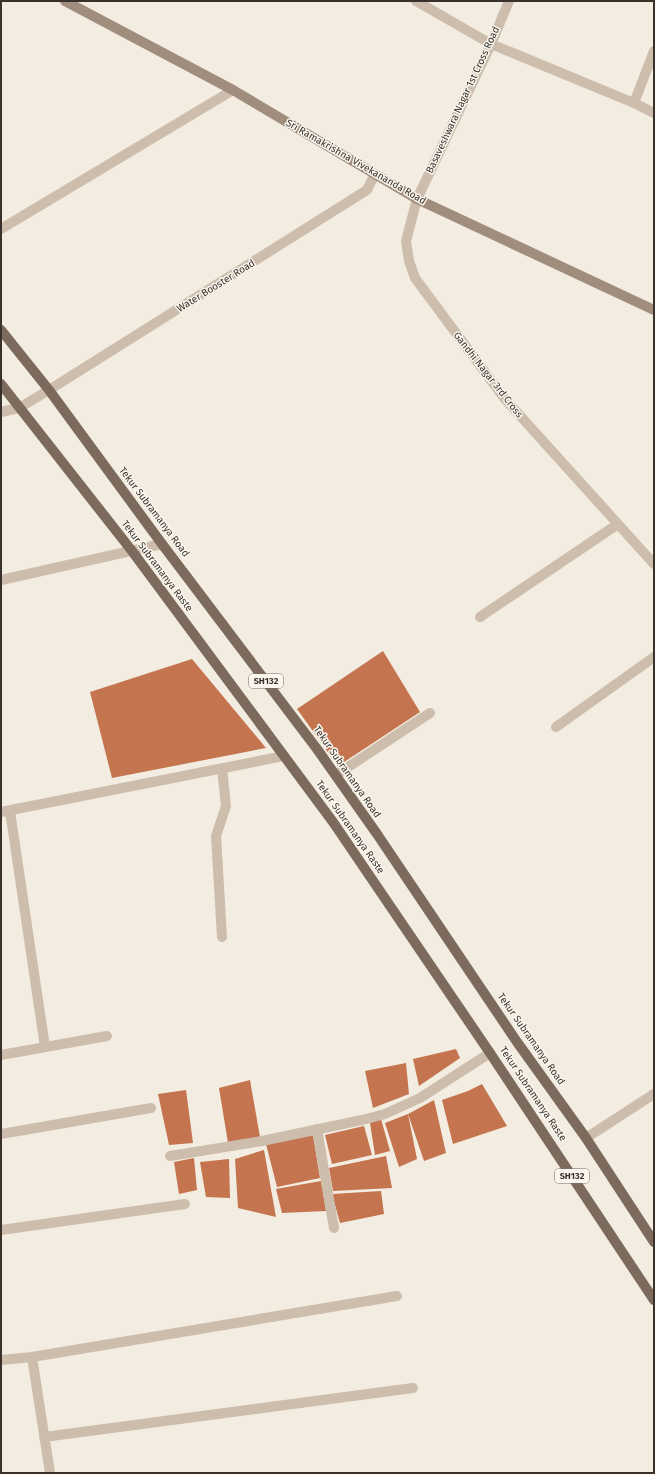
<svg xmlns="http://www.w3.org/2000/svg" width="655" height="1474" font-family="'Fira Sans',sans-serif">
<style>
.building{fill:#c4744e}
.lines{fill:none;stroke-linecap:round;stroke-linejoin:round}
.lane{stroke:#ccbdac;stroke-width:10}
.street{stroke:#ccbdac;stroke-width:10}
.secondary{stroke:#a08d7e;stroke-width:10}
.primary{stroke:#7c6a5d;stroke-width:10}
.labels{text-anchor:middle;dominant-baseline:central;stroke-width:3;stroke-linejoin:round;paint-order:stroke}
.shield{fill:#faf6ee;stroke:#746c66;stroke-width:1}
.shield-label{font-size:9px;font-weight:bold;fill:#3a312b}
.street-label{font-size:10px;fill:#3a312b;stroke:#faf6ee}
</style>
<rect width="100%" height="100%" fill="#f3ece1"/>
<!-- building -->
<path class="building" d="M383,651L420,712L338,766L297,709Z
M192,659L266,748L112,778L90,692Z
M456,1049L460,1058L419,1086L413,1059Z
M406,1063L409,1094L373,1108L365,1071Z
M250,1080L260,1137L228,1143L219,1088Z
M482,1084L507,1126L453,1144L442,1100L468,1091Z
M186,1090L193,1143L169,1145L158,1094Z
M434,1100L446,1153L424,1161L408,1114Z
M408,1114L417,1159L399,1167L385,1123Z
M381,1119L390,1151L375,1155L370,1123Z
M364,1126L372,1155L332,1164L325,1135Z
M313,1135L320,1178L277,1187L266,1144Z
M264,1150L276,1217L238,1208L235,1159Z
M386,1156L392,1188L333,1191L329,1168Z
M194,1158L197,1190L179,1194L174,1162Z
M229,1159L230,1198L206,1197L200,1162Z
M321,1181L326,1211L282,1213L276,1189Z
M381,1191L384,1214L340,1223L332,1194Z"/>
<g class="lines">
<!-- lane -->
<path class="lane" d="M336,775L430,713
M317,1129L334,1228"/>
<!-- street -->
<path class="street" d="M416,1L491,44L634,103L654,113
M509,1L491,44L417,199L406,241L409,261L415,278L505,399L654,564
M634,103L654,51
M1,229L233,90
M1,412L19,408L49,390L367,190L375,174
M1,580L162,544
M480,617L618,524
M556,727L654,657
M222,768L226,806L216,836L222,937
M10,811L45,1047
M1,812L284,756
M1,1055L107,1036
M1,1134L151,1108
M586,1138L654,1094
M170,1156L262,1141L362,1120L385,1114L420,1098L490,1053
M1,1230L185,1204
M32,1357L50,1473
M1,1360L32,1357L397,1296
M44,1437L413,1388"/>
<!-- secondary -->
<path class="secondary" d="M65,1L233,90L417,199L654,310"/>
<!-- primary -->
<path class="primary" d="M1,330L49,390L162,544L317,749L377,834L517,1042L586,1138L654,1242
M1,384L132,551L333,822L490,1053L654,1300"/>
</g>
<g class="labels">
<!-- shield labels -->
<g class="shield">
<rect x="249" y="674" width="34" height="14" rx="3"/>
<rect x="555" y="1169" width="34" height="14" rx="3"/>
</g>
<g class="shield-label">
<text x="266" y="681">SH132</text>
<text x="572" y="1176">SH132</text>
</g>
<!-- street labels -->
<g class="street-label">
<text transform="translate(463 100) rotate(-65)">Basaveshwara Nagar 1st Cross Road</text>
<text transform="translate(356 162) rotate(30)">Sri Ramakrishna Vivekananda Road</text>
<text transform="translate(216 286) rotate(-32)">Water Booster Road</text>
<text transform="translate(488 375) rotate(52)">Gandhi Nagar 3rd Cross</text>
<text transform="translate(154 512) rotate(53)">Tekur Subramanya Road</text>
<text transform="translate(157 566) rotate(53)">Tekur Subramanya Raste</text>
<text transform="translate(347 772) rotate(55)">Tekur Subramanya Road</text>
<text transform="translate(350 827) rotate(55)">Tekur Subramanya Raste</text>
<text transform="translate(531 1039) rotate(55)">Tekur Subramanya Road</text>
<text transform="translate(533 1094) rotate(56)">Tekur Subramanya Raste</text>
</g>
</g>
<!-- border -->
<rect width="655" height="1474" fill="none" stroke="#3a312b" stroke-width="4"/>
</svg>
